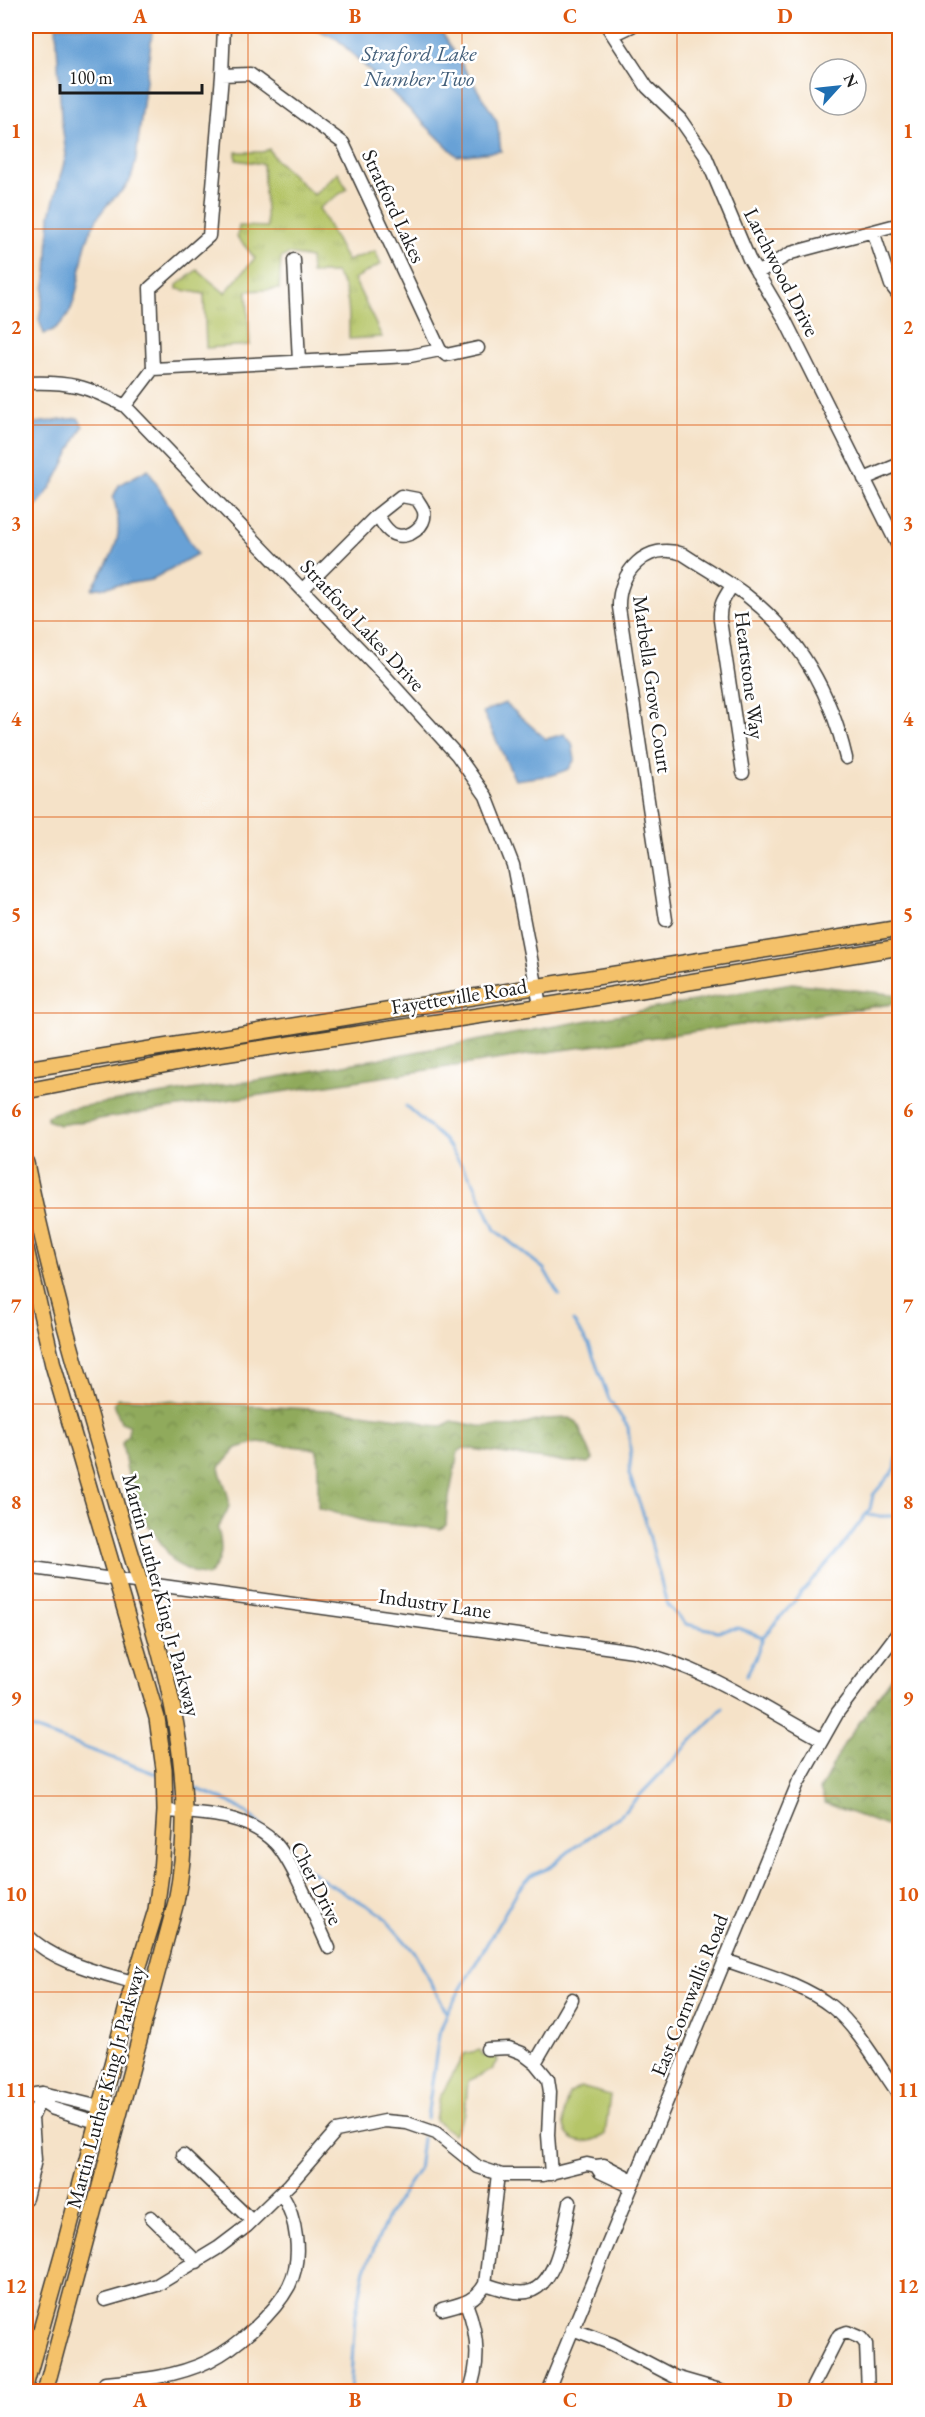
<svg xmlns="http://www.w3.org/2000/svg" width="925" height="2417" font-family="'EB Garamond',serif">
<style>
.grass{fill:url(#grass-tufts);stroke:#687042;stroke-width:1.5}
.forest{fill:url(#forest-crowns);stroke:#56633c;stroke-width:1.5}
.park{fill:#b5c568;stroke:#687042;stroke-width:1.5}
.water{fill:#67a1d6;stroke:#425e79;stroke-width:1.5}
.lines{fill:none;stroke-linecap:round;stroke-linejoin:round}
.stream{stroke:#67a1d6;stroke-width:3}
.minor-casing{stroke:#3d3a36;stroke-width:15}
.major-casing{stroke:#3d3a36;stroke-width:18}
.minor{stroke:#fff;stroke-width:12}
.major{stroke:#f4c16a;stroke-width:15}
.grid{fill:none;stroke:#de560d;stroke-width:1.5;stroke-opacity:0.55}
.labels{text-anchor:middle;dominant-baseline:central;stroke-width:5;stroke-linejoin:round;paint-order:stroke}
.street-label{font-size:21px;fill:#1c1c1c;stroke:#fff}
.water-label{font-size:22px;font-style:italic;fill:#425e79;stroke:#fff}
.neatline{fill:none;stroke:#de560d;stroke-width:2}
.grid-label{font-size:20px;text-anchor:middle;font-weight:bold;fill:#de560d}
</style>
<defs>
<pattern id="grass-tufts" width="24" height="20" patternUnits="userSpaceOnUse" patternTransform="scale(1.5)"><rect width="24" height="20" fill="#b5c568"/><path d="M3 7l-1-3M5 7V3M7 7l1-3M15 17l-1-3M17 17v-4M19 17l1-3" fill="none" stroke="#9ba95a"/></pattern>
<pattern id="forest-crowns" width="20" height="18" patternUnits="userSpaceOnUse" patternTransform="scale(1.5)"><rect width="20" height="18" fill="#90aa5c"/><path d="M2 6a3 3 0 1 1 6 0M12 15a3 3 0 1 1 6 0" fill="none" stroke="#758a4b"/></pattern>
</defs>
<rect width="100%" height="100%" fill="#fff"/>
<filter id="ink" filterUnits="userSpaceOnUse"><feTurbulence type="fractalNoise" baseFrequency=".0167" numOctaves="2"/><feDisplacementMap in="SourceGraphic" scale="12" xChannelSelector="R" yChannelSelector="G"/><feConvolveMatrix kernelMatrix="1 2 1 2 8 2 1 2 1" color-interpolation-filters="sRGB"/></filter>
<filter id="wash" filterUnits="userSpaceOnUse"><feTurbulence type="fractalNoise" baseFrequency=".008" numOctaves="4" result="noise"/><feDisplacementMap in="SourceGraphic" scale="24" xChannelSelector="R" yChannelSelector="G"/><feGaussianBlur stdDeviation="1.35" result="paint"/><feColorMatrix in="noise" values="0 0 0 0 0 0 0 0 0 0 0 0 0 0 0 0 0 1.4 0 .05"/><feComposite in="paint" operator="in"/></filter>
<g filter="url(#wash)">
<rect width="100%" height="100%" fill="#f5e2c8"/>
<!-- grass -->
<path class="grass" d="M269,149L276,160L314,195L338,172L347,189L319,208L347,261L375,251L381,264L354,279L382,337L349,339C349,318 351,288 335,273H311L310,258L289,254L281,258L279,289L247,291L250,345L206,348L204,294L177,289V285L197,270L225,293L255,258L237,237L239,226L267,227L263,164L236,160V152H263Z"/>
<!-- forest -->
<path class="forest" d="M792,983L899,995V1003L548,1052L59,1125L47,1120V1116L65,1109L278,1077Z
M118,1398L344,1411L416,1420L427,1425L442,1426L452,1421L479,1426L513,1427L545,1419L570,1418L577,1422L593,1459L589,1463L566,1462L464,1448L458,1452L447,1508L446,1525L441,1529L369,1522L318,1508V1455L316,1449L258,1442L237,1448L219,1468C221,1478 231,1497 229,1506C227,1513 221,1521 218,1529C223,1548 223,1563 207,1576L194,1573L175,1563L144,1519L127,1470L122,1443L128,1434L129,1425L121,1422L114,1404Z
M899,1667V1826L889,1827L825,1803L820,1790L844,1744Z"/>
<!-- park -->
<path class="park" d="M480,2050L483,2056L495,2054L498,2061L492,2070L468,2081L465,2113L453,2134L435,2120L439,2099L464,2054Z
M580,2087L610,2095L605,2135C582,2148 560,2142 564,2113C564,2106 568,2100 569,2094Z"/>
<!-- water -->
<path class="water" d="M56,26H153L136,159C134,167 133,178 127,185C124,190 118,194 114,198C101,210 92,225 87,241C76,272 83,321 44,334L39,320L47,271L50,215L66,155L61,117Z
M309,26H438L497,121L501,151L457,156L337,39Z
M78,418L83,426C66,455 54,496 26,514V424Z
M148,469L197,554L151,580L92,589C112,553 127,540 113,497L119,485Z
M505,703L546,739L564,734L572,743L575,759L569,769L553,775L515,780L483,712Z"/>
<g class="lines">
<!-- stream -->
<path class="stream" d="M406,1106L444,1140L473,1181L495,1230L544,1269L559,1295
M900,1313V1336
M573,1321L589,1345L609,1399L628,1427L631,1456L629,1474L645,1519L667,1605L686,1624L717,1631L738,1628L763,1637
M866,1514C879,1519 888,1514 900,1517
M746,1676L756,1657L763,1637L840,1549L870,1509L873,1495L895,1469L899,1446
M26,1726L159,1775
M187,1786C216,1795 242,1805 262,1827
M292,1857L326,1882L380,1913L416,1954L447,2013
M427,2118L439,2034L447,2013L518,1890L532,1875L549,1868L572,1849L621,1815L723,1708
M350,2392L355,2318L365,2269L389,2214L418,2170L422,2138"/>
</g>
</g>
<g filter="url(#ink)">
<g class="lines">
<!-- minor casing -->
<g class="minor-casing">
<path id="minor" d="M607,26L647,87L680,119L705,155L749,259L784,318L900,550
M613,35L632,26
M222,75L224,26
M873,231L891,285L900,297
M294,260L299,362
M757,273L791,253L900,224
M440,350L446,355L478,348
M26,383C68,381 87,386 125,406L373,663L457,755L486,796L513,865L540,1005
M125,406L153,369L150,288L209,236L222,75L250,74L343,143L440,350L410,356L153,369
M864,479L900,464
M732,586C724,598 719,605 720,620L743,773
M303,589L377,515L401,496L417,499C419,503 423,507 424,512C427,526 409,539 396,535C387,533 382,522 377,515
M666,920L619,607C618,572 647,541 683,554C704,568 726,580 746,595C799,636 831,694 846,758
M26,1567L634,1651C702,1666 760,1706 821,1739
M165,1811C203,1813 245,1814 274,1842C292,1859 317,1923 329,1948
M26,1934C53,1962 97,1972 133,1982
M725,1960C760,1973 802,1983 832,2007C858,2028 880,2068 900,2096
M487,2049L509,2048L522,2053L535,2063L548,2079L550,2092L548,2135L551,2174
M535,2063L572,1999
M26,2092L51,2108L116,2128
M36,2094L43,2093L120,2112
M183,2155L252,2221
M630,2186L600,2172L596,2166L604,2165L633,2180
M26,2198L35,2160L32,2118L43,2093
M151,2217L197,2262
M485,2284C498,2288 513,2294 527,2292C558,2286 564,2228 570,2202
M105,2300L157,2285L218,2248L247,2226L290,2184L336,2131L385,2121L407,2123L436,2133L478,2167L502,2175H543L587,2164L596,2166
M466,2303C478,2333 481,2362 469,2392
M442,2309C461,2304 475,2302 485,2284L498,2174
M572,2329L612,2344L675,2377L727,2392
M105,2383C141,2380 176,2377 209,2361C237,2347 274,2314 289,2286C303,2258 297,2218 281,2193
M547,2392L798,1783L838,1712L900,1630
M810,2392L839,2335L847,2332L861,2338L866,2344L868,2392"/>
</g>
<!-- major casing -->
<g class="major-casing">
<path id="major" d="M26,1069L900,928
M26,1091L211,1056L557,1004L900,947
M26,1163C49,1278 83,1391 116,1504C155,1636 204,1762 176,1902L45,2392
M26,1249L53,1365L157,1718L164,1769L165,1811L161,1873L156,1910L130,1995L64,2248L26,2383"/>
</g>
<!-- minor -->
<use href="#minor" class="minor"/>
<!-- major -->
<use href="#major" class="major"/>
</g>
</g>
<!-- grid -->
<path class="grid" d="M248,26V2392M462,26V2392M677,26V2392M26,229H900M26,425H900M26,621H900M26,817H900M26,1013H900M26,1208H900M26,1404H900M26,1600H900M26,1796H900M26,1992H900M26,2188H900"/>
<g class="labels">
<!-- street labels -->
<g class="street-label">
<text transform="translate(394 206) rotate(65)">Stratford Lakes</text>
<text transform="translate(782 272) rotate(63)">Larchwood Drive</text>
<text transform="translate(363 625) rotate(47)">Stratford Lakes Drive</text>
<text transform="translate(750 675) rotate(83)">Heartstone Way</text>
<text transform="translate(653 684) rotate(82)">Marbella Grove Court</text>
<text transform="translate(459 996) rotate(-9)">Fayetteville Road</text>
<text transform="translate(162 1595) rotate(75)">Martin Luther King Jr Parkway</text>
<text transform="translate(435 1603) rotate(8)">Industry Lane</text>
<text transform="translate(317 1883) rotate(63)">Cher Drive</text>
<text transform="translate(689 1995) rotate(-68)">East Cornwallis Road</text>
<text transform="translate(105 2087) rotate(-75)">Martin Luther King Jr Parkway</text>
</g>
<!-- water labels -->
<g class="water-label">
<text x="419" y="53">Straford Lake<tspan x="419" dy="25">Number Two</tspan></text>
</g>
</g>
<!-- margin -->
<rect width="925" height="2417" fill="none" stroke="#fff" stroke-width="66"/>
<!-- north arrow -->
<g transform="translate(838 87) rotate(63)"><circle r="28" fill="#ffffff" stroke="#a4a4a4" stroke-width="1.5"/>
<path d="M0-4.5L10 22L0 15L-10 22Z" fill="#1f6fb2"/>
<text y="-9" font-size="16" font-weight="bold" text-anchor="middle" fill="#1c1c1c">N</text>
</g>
<!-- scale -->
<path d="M60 84v9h142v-9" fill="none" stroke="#1c1c1c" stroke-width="3"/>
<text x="69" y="84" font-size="18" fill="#1c1c1c" stroke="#ffffff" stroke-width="4.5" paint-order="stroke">100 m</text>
<rect x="33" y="33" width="859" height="2351" class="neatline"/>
<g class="grid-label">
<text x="140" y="23">A</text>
<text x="355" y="23">B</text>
<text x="570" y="23">C</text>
<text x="785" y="23">D</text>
<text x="16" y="138">1</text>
<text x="908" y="138">1</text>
<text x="16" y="334">2</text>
<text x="908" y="334">2</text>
<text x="16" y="530">3</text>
<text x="908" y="530">3</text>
<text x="16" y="726">4</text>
<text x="908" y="726">4</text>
<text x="16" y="921">5</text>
<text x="908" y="921">5</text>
<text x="16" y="1117">6</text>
<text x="908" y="1117">6</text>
<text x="16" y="1313">7</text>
<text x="908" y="1313">7</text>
<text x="16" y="1509">8</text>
<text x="908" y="1509">8</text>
<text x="16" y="1705">9</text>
<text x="908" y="1705">9</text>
<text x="16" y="1901">10</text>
<text x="908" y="1901">10</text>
<text x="16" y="2097">11</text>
<text x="908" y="2097">11</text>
<text x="16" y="2293">12</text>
<text x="908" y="2293">12</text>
<text x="140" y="2407">A</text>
<text x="355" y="2407">B</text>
<text x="570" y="2407">C</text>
<text x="785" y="2407">D</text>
</g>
</svg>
